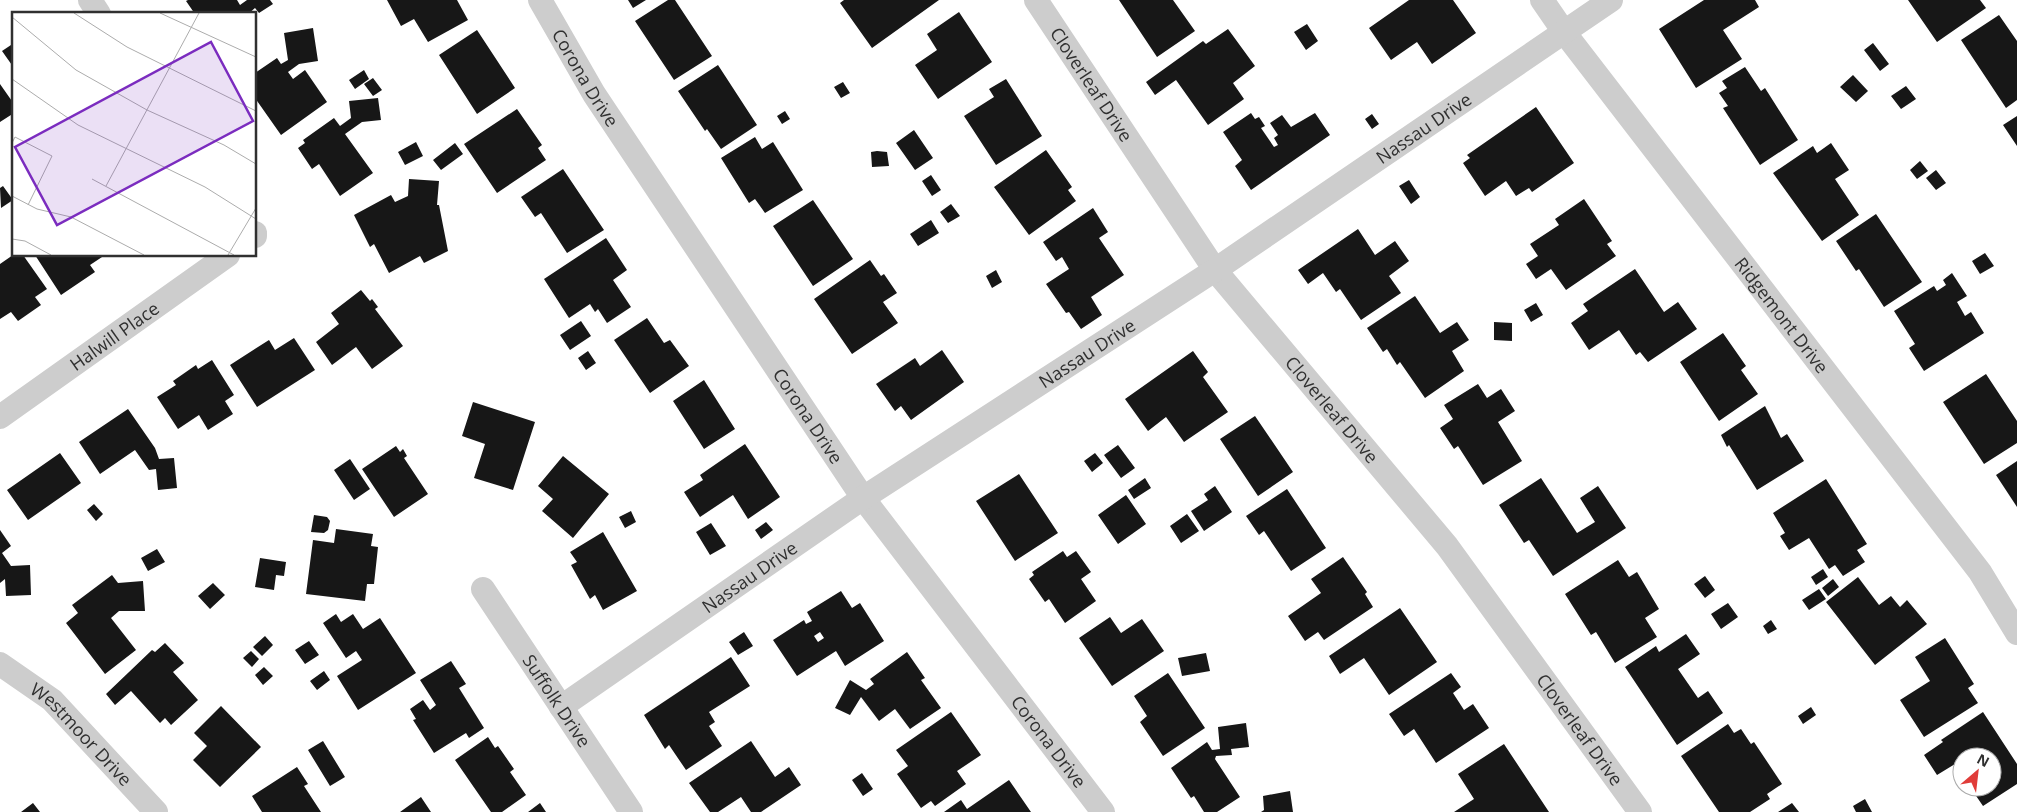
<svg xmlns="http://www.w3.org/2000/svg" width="2017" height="812" font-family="'Open Sans',sans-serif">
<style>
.building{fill:#171717;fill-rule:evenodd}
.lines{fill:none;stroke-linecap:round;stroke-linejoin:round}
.minor{stroke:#cdcdcd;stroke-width:24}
.labels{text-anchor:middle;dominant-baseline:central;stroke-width:5;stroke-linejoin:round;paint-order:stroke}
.street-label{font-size:18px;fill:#303030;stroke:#fff}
.inset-road{fill:none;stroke:#acacac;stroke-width:1}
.view{fill:#7b2cbf;fill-opacity:0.15;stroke:#7b2cbf;stroke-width:2.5}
.inset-edge{fill:none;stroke:#303030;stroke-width:2.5}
</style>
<rect width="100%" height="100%" fill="#fff"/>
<!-- building -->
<path class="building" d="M188,0H237L240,5L247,0H270L273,4L259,13L255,8L248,14H195L186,1Z
M387,0H457L468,20L428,42L414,19L401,26Z
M628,0H646L633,8Z
M668,0H675L712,56L674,80L635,21Z
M844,0H939L872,48L840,3Z
M1119,0H1173L1195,31L1157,57Z
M1409,0H1453L1476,33L1432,64L1417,42L1391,60L1369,28Z
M1704,0H1755L1759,7L1723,30L1742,59L1696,88L1659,29Z
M1908,0H1980L1986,8L1937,42Z
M959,12L992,62L938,99L915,65L937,50L927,34Z
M1999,15L2017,41V100L2006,108L1961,40Z
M1307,24L1318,41L1306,50L1294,32Z
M313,28L318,61L299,64L288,72L293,79L305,70L327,102L281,135L255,98L257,95L255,73L277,58L281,64L288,60L284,33Z
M1228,29L1255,66L1233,83L1244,99L1208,125L1176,80L1155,95L1146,82L1203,41L1206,44Z
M477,30L515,88L477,114L439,55Z
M14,43V68L2,51Z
M1873,43L1889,64L1880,71L1864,50Z
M718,65L757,125L721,149L707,129L705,131L678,91Z
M1745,67L1761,91L1765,88L1798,140L1760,165L1723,108L1728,106L1719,93L1727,88L1722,81Z
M364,70L369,79L355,89L349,80Z
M1853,75L1868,91L1856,102L1840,87Z
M373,78L382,90L373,96L364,84Z
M1006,79L1042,136L996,165L964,116L994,97L989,89Z
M843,82L850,93L841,98L834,87Z
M0,84L14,104V113L0,122Z
M1906,86L1916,99L1901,109L1891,96Z
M378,98L381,120L362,122L345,134L373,173L340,196L319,164L312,169L298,148L305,143L303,140L334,118L340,126L351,118L349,101Z
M1536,107L1574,163L1532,192L1529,188L1516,196L1506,181L1485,196L1463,163L1470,158L1467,155Z
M517,109L542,145L538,148L546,160L497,193L464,144Z
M785,111L790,119L782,124L777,116Z
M1251,113L1255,119L1259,117L1265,126L1261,128L1274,147L1278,145L1274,138L1278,135L1270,123L1282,115L1291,127L1315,113L1330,135L1251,190L1235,166L1242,160L1223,132Z
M1372,114L1379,124L1372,129L1365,119Z
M2017,116V146L2003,125Z
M914,130L933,158L915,170L896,143Z
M755,137L762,149L773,142L803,190L765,213L755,199L749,203L721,158Z
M416,142L423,156L405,165L398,152Z
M455,143L463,154L441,170L433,160Z
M1831,143L1849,170L1835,179L1859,215L1822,241L1773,173L1813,146L1817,153Z
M1046,150L1072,187L1068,190L1076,201L1029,235L994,187Z
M877,151L887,152L889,166L872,167L871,152Z
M1920,161L1928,171L1917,179L1910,170Z
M563,169L604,230L567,253L541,213L535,217L521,197Z
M1936,170L1946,183L1936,190L1926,178Z
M931,175L941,190L932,196L922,181Z
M409,179L439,181L437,205H439L448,251L424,263L420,256L389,273L374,244L370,247L354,215L391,195L395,202L408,196Z
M1409,180L1420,197L1411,204L1399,186Z
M3,186L13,200L1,208L0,188Z
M1584,199L1612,241L1607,244L1616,256L1566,290L1551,269L1536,279L1526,264L1538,256L1530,244L1559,225L1555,219Z
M813,200L853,259L813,286L773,226Z
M951,204L960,216L948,223L940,212Z
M1093,208L1108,232L1099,238L1124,275L1091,297L1102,315L1081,329L1069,312L1066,313L1046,284L1069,269L1062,257L1056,261L1043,242Z
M1876,214L1922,282L1884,307L1859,269L1856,271L1836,241Z
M931,220L939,233L918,246L910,234Z
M1358,229L1375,255L1395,241L1409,261L1389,276L1401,293L1361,320L1340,289L1336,292L1323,273L1308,284L1298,270Z
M606,238L627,270L613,280L631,307L607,323L598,309L595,312L590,304L569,318L544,279Z
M1985,253L1994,266L1980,274L1972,261Z
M13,255H23L47,289L35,297L41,305L18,321L11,312L0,319V264Z
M35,255H105L90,265L95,272L61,295Z
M870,260L881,276L884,274L897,293L883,302L898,323L852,354L814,299Z
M1635,269L1664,312L1678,302L1697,329L1648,362L1640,352L1636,355L1619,330L1589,350L1571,323L1588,311L1583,304Z
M996,270L1002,282L992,288L986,276Z
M1952,273L1967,296L1957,302L1965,316L1971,312L1984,333L1924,371L1909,348L1915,344L1894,311L1934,286L1937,291L1946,285L1943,280Z
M361,290L370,301L372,299L378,307L375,309L403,346L372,369L356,347L332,365L316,342L339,324L331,313Z
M1415,296L1440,333L1457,322L1469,340L1452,351L1464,371L1425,398L1400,362L1397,365L1387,349L1383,352L1367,328Z
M1536,303L1543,315L1531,322L1524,310Z
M647,318L664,343L670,340L689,366L650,393L614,340Z
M581,321L591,336L570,350L560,335Z
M1494,322L1512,323V341L1494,340Z
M1723,333L1746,366L1741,370L1758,394L1719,421L1680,362Z
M294,338L315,370L257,407L230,365L269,340L275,350Z
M942,350L964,382L911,420L901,406L895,411L876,384L915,358L920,366Z
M588,351L596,363L586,370L578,358Z
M1193,351L1208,372L1203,377L1228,412L1184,442L1166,417L1148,431L1125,399Z
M212,360L234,395L225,401L233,414L208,430L199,415L178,429L157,397L176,385L173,381L196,365L198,369Z
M1986,374L2017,421V443L1984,464L1943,402Z
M704,380L735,429L704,449L673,401Z
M1478,384L1487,398L1501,389L1515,411L1498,422L1522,461L1483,485L1458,446L1454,449L1440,428L1453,419L1444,405Z
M473,402L535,422L513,490L474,478L485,444L462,436Z
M1765,406L1781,438L1787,434L1804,461L1757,490L1729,445L1727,447L1721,435Z
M128,409L155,448L159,459L174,458L177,488L158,490L156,469L149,470L135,450L100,474L79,442Z
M1255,416L1293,472L1258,496L1220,439Z
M745,444L780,497L748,519L733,495L700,517L684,492L703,480L700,475Z
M1118,445L1135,468L1121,478L1104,455Z
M396,446L400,452L403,449L407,456L404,458L428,494L394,517L362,469Z
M60,453L81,483L28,520L7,490Z
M1095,453L1103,463L1092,472L1084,461Z
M563,456L609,494L573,538L542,511L553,499L538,486Z
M350,459L370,489L354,500L334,470Z
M2017,461V507L1996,475Z
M1019,474L1058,533L1015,561L976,501Z
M1145,478L1151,488L1134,499L1128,490Z
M1541,478L1577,533L1595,522L1580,498L1598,486L1626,528L1553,576L1529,540L1524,543L1499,505Z
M1826,479L1867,544L1857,550L1865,562L1843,576L1835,565L1829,569L1809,538L1789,550L1780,536L1785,533L1773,513Z
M1215,486L1232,512L1204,531L1191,511L1208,500L1204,494Z
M1287,489L1326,548L1291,571L1264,531L1259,535L1246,516Z
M1126,495L1146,524L1118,544L1098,515Z
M94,504L103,514L96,521L87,510Z
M631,511L636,522L625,528L619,517Z
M1187,514L1199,531L1181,543L1170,526Z
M314,515L327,517L330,521L328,530L324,533L311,532Z
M766,522L773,530L761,539L755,530Z
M711,523L726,546L710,555L696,532Z
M336,529L373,534L371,546L378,547L374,584H367L365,601L306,594L313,540L334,543Z
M0,530L11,546L2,553L11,566L30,565L31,595L6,596L5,579L0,583Z
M603,532L637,591L603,610L595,595L590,599L571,565L577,562L570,552Z
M157,549L165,562L148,571L141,558Z
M1063,551L1067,557L1076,551L1091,572L1081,579L1096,601L1065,623L1049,599L1045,602L1029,579L1034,575L1032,572Z
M1343,557L1367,592L1365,594L1373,607L1324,640L1318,632L1305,641L1288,616L1321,593L1311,579Z
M260,558L286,562L284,576L276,575L274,590L255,587Z
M1618,560L1629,577L1637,572L1659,609L1645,618L1657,637L1615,663L1596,632L1591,635L1565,594Z
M1823,569L1828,577L1816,585L1811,577Z
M112,575L118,583L143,581L145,611H119L111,618L136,650L105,674L66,623L78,613L72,605Z
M1705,576L1715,590L1705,598L1694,584Z
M1858,577L1879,605L1891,596L1900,607L1907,600L1927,624L1875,665L1826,602Z
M1833,579L1839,587L1828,596L1822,588Z
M213,583L225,595L210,609L198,596Z
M1819,589L1826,599L1809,610L1802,600Z
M841,591L852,608L860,603L884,641L845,666L836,651L797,676L773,640L804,620L806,624L812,621L807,612ZM820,632L824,638L818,642L814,636Z
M1728,603L1738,617L1721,629L1711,614Z
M1400,608L1437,662L1389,695L1364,658L1340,674L1329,656Z
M336,614L341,622L353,614L363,629L380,618L416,673L358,710L337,676L362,660L356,651L346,658L323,623Z
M1110,617L1121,633L1142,619L1164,651L1112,686L1079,638Z
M1771,620L1777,629L1768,634L1763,626Z
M744,632L753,646L738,655L729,642Z
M1686,634L1700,654L1678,669L1698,698L1708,691L1723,713L1677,745L1625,667L1656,646L1659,652Z
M265,636L273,645L262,656L253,647Z
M1945,638L1974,684L1968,688L1978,703L1924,737L1900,700L1930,681L1915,657Z
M309,641L319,655L305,664L295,650Z
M165,643L184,663L173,672L198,700L171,725L165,718L160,723L131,691L115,705L106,694L152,650L155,652Z
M251,651L259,659L252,667L243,658Z
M907,652L925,678L921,680L941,708L910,729L895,709L879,721L861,697L850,715L835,708L850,680L866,690L874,684L870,679Z
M1206,653L1210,671L1182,676L1178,658Z
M731,657L750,686L709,712L715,722L709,726L722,746L686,770L669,745L665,749L644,715Z
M451,661L466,684L459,688L484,728L469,738L466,733L434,753L413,720L416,719L410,709L423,700L430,710L436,705L420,680Z
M264,667L273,676L263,685L255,675Z
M324,671L330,680L317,690L310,681Z
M1168,673L1205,728L1163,756L1140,722L1147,716L1134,696Z
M1451,673L1461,687L1453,693L1464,710L1473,704L1489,728L1436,763L1414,729L1404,736L1389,714Z
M221,706L261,747L220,787L193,760L207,746L194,733Z
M1811,707L1816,715L1803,724L1798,716Z
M951,712L981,755L957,771L966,784L935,806L931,801L921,808L897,774L908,766L896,750Z
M1983,712L2017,764V784L1983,806L1970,787H1992V757H1962V775L1955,764L1937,775L1924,755L1943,742L1941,740Z
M1246,723L1249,747L1231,749L1232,755L1216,756L1215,759L1240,797L1217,812H1204L1194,796L1191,798L1171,768L1207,742L1212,750L1220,749L1218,727Z
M1728,724L1734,733L1741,729L1751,744L1754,742L1782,784L1767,794L1770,799L1750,812H1719L1681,756Z
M488,737L495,748L498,746L514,769L510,772L526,795L502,812H491L455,760Z
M323,741L345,777L330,786L308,750Z
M751,741L775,777L789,767L801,785L761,812H751L741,797L718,812H710L689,783Z
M1504,744L1549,812H1454L1474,799L1458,774Z
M297,767L308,784L304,786L321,812H262L252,796Z
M862,773L873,789L863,796L852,780Z
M1009,780L1031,812H944L961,800L967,809Z
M1290,791L1293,812H1261L1264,810L1263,796Z
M421,797L431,812H400Z
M1865,799L1872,812H1856L1853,806Z
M33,803L40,812H21Z
M540,803L546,812H528Z
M1792,803L1799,812H1778Z"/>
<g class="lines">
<!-- minor -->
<g class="minor">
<path d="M90,0L99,14"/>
<path id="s1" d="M540,0L594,94L863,498L1103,812"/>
<path id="s2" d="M1036,0L1215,270L1447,546L1640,812"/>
<path id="s3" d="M1542,0L1564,32L1980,572L2017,633"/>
<path d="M255,233V236"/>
<path id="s4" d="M0,417L228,255"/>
<path id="s5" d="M483,589L631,812"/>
<path id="s6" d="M0,664L52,700L156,812"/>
<path id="s7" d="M561,707L863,498L1215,270L1611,0"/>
</g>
</g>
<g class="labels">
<!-- street labels -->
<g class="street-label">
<text stroke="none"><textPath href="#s1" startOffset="90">Corona Drive</textPath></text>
<text stroke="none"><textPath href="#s2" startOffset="101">Cloverleaf Drive</textPath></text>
<text stroke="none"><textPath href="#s7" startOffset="1039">Nassau Drive</textPath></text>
<text stroke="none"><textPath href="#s3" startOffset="396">Ridgemont Drive</textPath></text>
<text stroke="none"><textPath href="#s4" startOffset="140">Halwill Place</textPath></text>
<text stroke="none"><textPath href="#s7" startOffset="634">Nassau Drive</textPath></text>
<text stroke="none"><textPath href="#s2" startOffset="506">Cloverleaf Drive</textPath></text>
<text stroke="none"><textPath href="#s1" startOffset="495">Corona Drive</textPath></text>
<text stroke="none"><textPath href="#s7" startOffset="229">Nassau Drive</textPath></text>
<text stroke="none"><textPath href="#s5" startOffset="134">Suffolk Drive</textPath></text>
<text stroke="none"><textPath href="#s2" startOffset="911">Cloverleaf Drive</textPath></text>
<text stroke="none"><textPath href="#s6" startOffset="108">Westmoor Drive</textPath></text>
<text stroke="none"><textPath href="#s1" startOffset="900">Corona Drive</textPath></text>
</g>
</g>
<!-- overview -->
<g transform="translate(12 12)">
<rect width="244" height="244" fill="#fff"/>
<path class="inset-road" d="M62,1L115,35L244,99M148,1L244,45M0,5L64,58L135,98L212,133L244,152M0,67L66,113L193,175L244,207M0,131L3,125L40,144L16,193M80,167L222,243M94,174L187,1M0,184L25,197L59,205L132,243M0,227L13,229L39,243M216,243L244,196"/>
<path class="view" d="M199,30L241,109L45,213L3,135Z"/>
<rect width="244" height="244" class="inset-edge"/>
</g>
<!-- north arrow -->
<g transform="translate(1977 772) rotate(28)"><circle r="24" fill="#ffffff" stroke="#acacac"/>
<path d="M0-4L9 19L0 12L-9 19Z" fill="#e03c39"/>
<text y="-8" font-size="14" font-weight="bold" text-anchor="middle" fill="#303030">N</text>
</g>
</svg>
